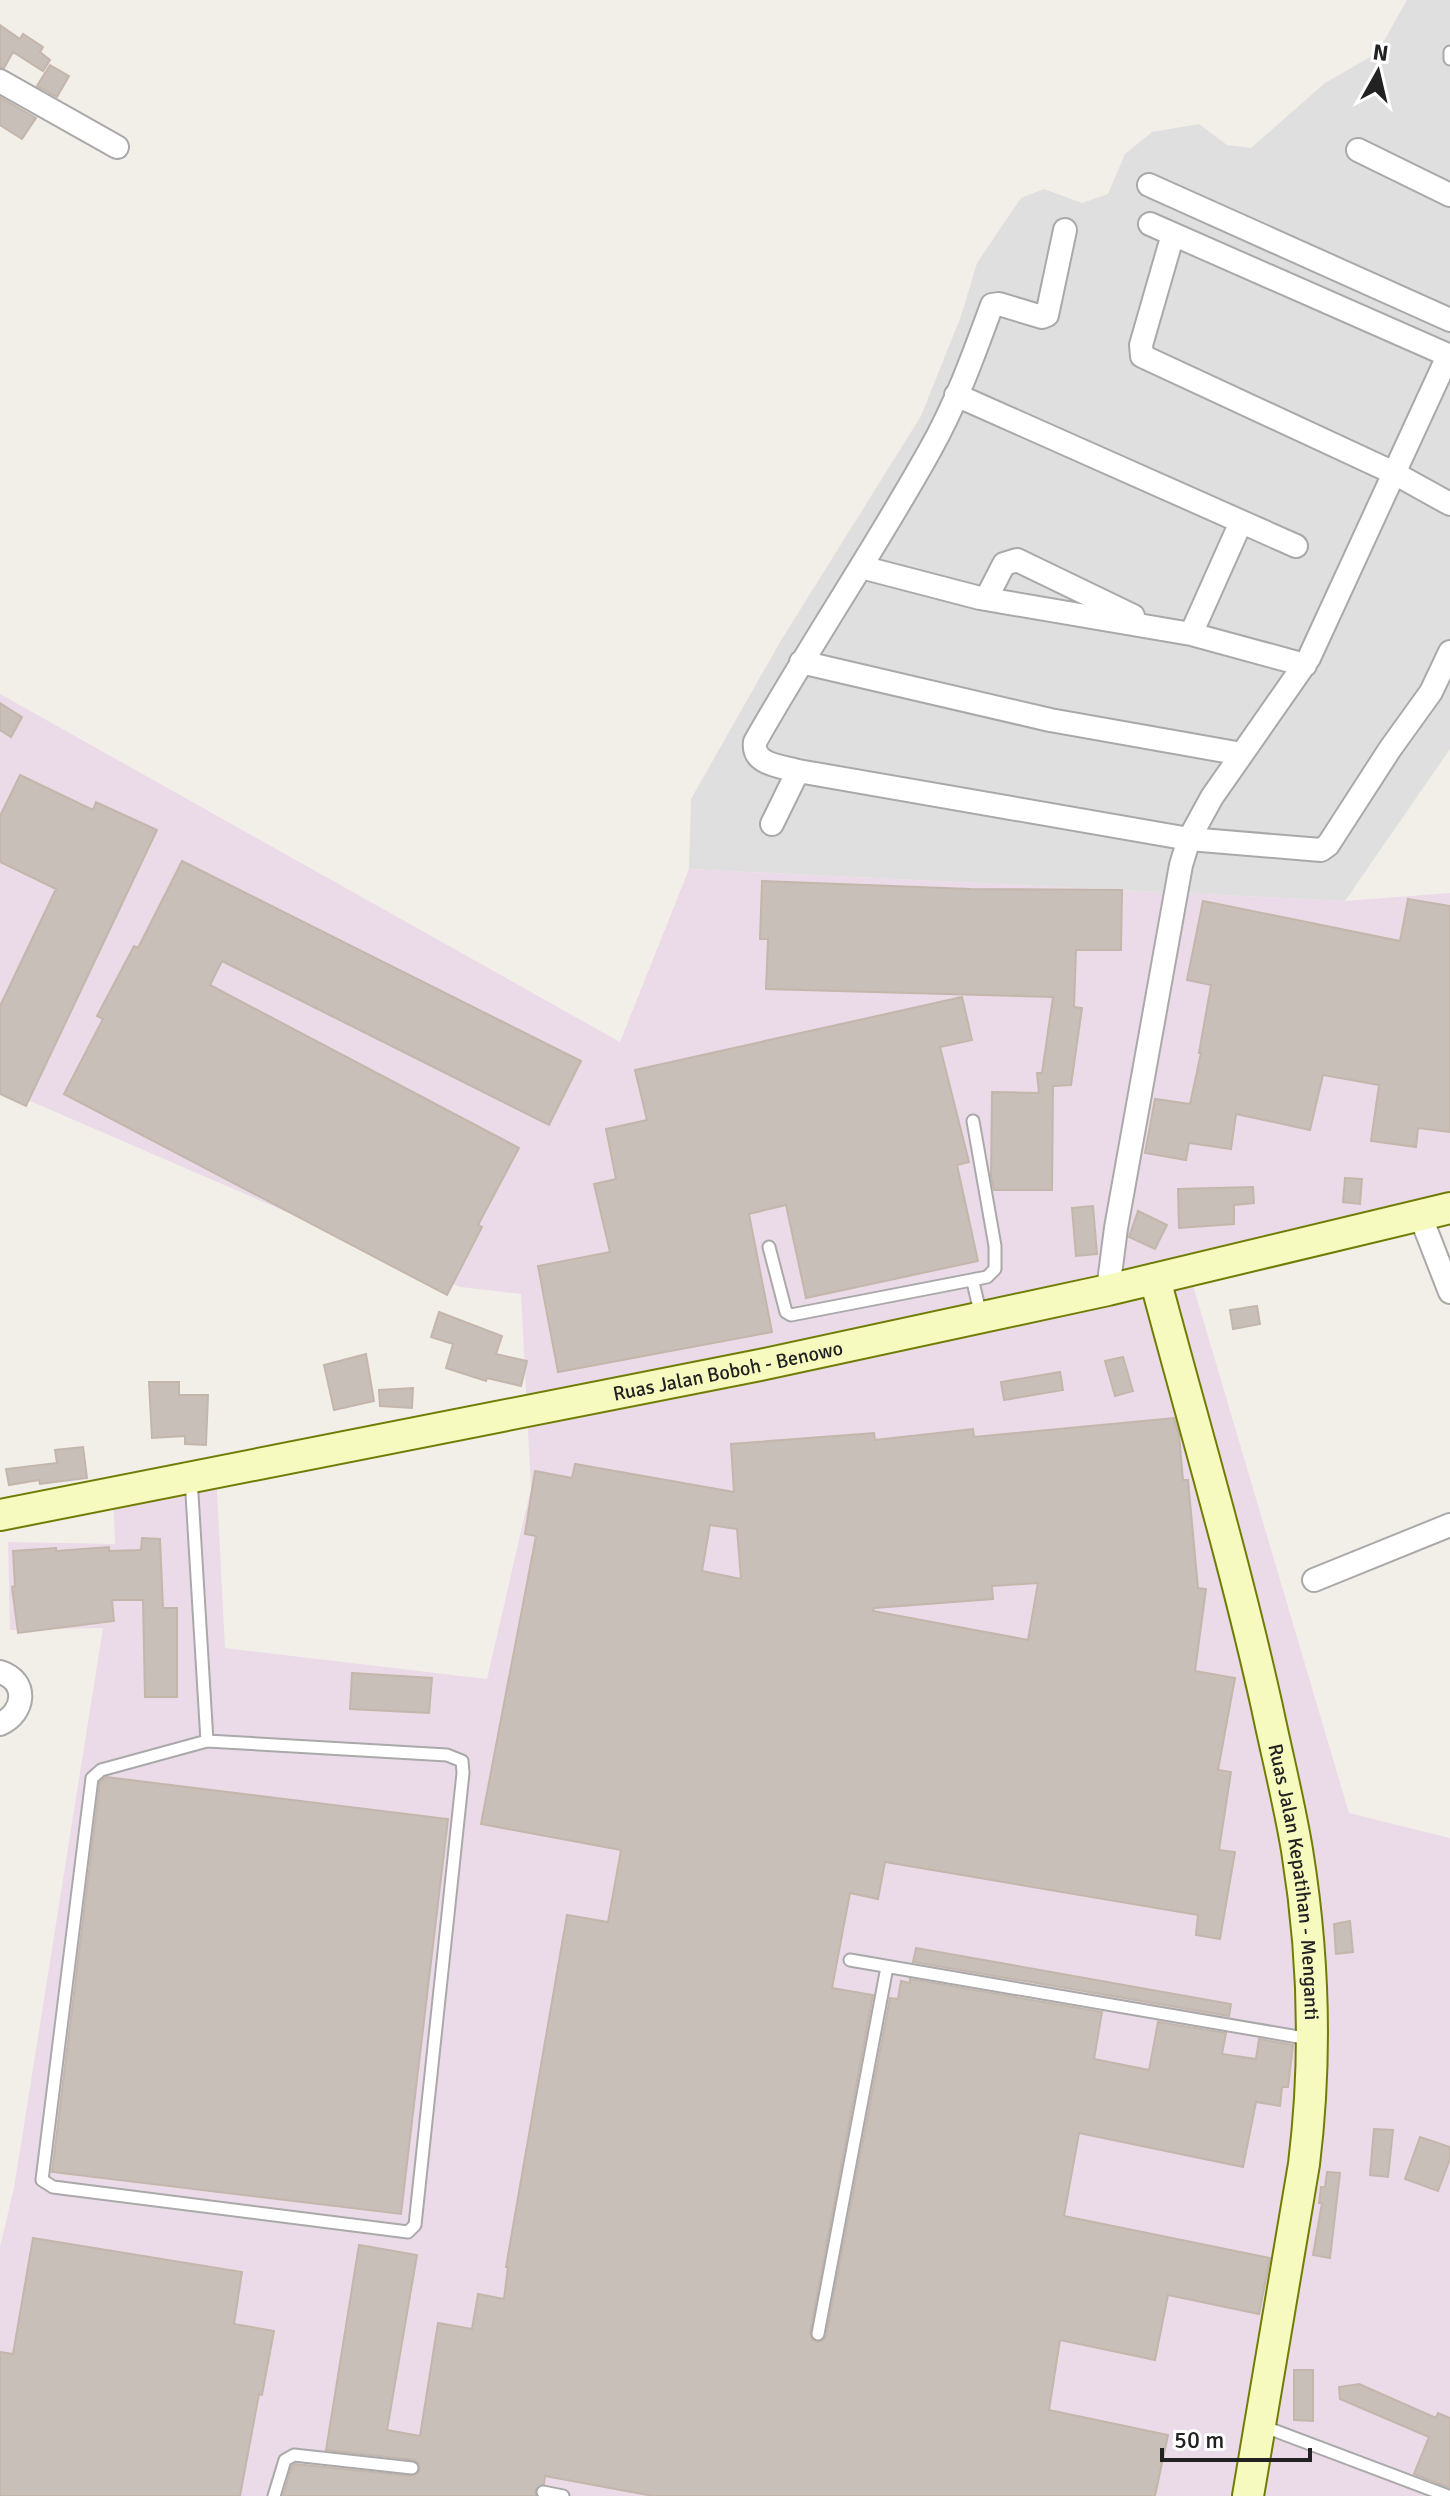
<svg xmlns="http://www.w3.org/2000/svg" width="1450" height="2496" font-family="Signika,sans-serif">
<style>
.residential{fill:#e0dfdf}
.industrial{fill:#ebdbe8}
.building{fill:#c7bfb8;stroke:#c4b6ab;stroke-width:2;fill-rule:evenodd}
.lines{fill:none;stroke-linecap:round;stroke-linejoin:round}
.lane-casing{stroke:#a9a9a9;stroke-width:15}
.street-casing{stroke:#a9a9a9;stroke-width:26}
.secondary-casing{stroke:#707d05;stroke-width:34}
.lane{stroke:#fff;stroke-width:11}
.street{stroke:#fff;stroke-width:22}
.secondary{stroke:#f7fabf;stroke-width:30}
.labels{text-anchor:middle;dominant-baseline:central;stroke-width:6;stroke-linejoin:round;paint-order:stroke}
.street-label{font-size:20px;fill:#222;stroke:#fff}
</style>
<rect width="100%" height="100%" fill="#f2efe9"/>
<!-- residential -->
<path class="residential" d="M1407,0H1450V749L1345,901L689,869L691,799L780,642L921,416L961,316L977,263L1021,198L1044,189L1082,203L1108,194L1125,154L1152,132L1199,124L1227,145L1251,148L1325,83L1377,53Z"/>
<!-- industrial -->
<path class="industrial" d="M0,694L620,1042L689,869L1345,901L1450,893V1208L1189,1272L1349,1813L1450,1838V2496H0V2247L14,2188L103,1628L10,1630L8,1542L115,1544L113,1493L216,1472L225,1648L487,1679L531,1488L521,1294L460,1287L0,1088Z"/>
<!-- building -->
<path class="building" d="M0,25L20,39L23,34L43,47L40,52L50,60L43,71L13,52L4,68L0,67Z
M50,65L69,76L57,97L37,86Z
M0,97L36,118L22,139L0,125Z
M0,703L22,717L11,737L0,730Z
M20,775L93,810L96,802L157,830L26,1106L0,1094V1006L56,889L0,862V816Z
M182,861L581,1061L549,1125L222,961L210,985L519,1148L478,1225L482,1227L447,1295L64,1094L103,1019L97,1016L134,946L138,948Z
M762,881L970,889L1122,890L1121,950H1076L1074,1007L1082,1008L1071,1085L1053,1086L1052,1190H994L991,1177L992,1092L1039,1093L1037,1073H1042L1053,997L766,989L768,939H760Z
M1408,899L1450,906V1132L1418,1128L1416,1147L1371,1141L1379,1085L1323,1075L1310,1130L1236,1114L1231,1149L1189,1143L1186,1160L1145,1153L1155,1099L1190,1104L1201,1053H1199L1211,985L1187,980L1203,901L1400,941Z
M962,997L972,1040L940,1047L969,1162L957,1165L978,1261L806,1298L786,1205L749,1214L772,1332L558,1372L538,1266L610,1252L594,1184L616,1179L606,1129L647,1120L635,1070Z
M1345,1178L1362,1179L1360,1204L1343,1202Z
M1253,1187L1254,1203L1234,1205V1224L1179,1228L1178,1189Z
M1093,1206L1097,1254L1076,1256L1072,1208Z
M1138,1211L1167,1225L1155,1249L1129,1237Z
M1257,1306L1260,1324L1233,1329L1230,1310Z
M439,1312L502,1336L496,1354L527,1361L521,1386L487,1378L486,1381L446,1368L453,1344L431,1337Z
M366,1354L374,1401L334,1410L324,1365Z
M1123,1357L1133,1391L1115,1396L1105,1361Z
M1060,1372L1063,1390L1004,1400L1001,1382Z
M149,1382H179V1395H208L206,1445L185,1444V1436L152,1438Z
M413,1388L412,1408L380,1406L379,1390Z
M1174,1418L1179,1435L1183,1480H1188L1198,1588L1206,1589L1195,1671L1235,1678L1218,1770L1231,1772L1219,1850L1235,1852L1220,1939L1196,1935L1198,1915L885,1862L878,1899L850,1893L832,1988L873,1995L810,2333L812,2340L817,2342L824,2340L826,2336L890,1998L898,1999L901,1981L910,1983V1979L1102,2012L1094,2059L1149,2070L1158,2022L1226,2033L1222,2054L1256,2059L1259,2039L1293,2045L1288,2087H1282L1280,2106L1256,2102L1243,2167L1079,2133L1064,2216L1270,2258L1259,2314L1168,2295L1155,2360L1060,2340L1049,2410L1168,2435L1155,2496H653L545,2476L544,2484L535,2490L536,2496H283L292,2466L295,2464L411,2476L419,2472V2464L414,2460L326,2450L359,2245L417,2255L387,2430L420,2436L438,2323L472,2329L478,2294L504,2299L508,2267H506L567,1915L608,1922L621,1850L481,1824L536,1536L525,1534L535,1471L572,1478L575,1464L734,1492L731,1444L874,1433L875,1440L973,1429L974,1437ZM710,1525L737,1529L741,1579L702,1571ZM1038,1583L1028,1640L873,1611L874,1608L993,1599L992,1586Z
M83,1447L87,1478L40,1484L39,1480L9,1485L6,1469L57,1463L55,1450Z
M142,1538L160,1539L163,1608H177V1697H145L143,1600H112L114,1621L18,1633L12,1587L15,1586L13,1551L56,1548V1551L109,1547V1551L141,1550Z
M352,1673L432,1678L429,1713L350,1709Z
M106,1777L448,1819L401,2214L52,2172L100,1782Z
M1350,1921L1353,1952L1336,1954L1334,1924Z
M916,1948L1231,2004L1229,2016L913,1962Z
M1374,2129L1393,2130L1388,2177L1370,2175Z
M1420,2137L1450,2147V2159L1438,2191L1405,2179Z
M1327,2172L1340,2173L1330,2258L1313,2255L1322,2203H1319L1321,2187H1325Z
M33,2238L242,2272L234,2324L274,2331L262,2395L259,2394L240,2496H0V2352L13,2354Z
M1294,2370H1313V2421L1294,2420Z
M1359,2384L1436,2418L1438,2413L1450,2418V2488L1414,2474L1429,2437L1340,2399L1339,2387Z"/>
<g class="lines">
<!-- lane casing -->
<g class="lane-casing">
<path id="lane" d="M1450,52V59
M769,1247L786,1312L791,1315L987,1277L995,1269V1246L973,1121
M973,1282L981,1316
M191,1478L207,1741
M207,1741L447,1755L462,1761L463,1773L415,2225L408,2232L53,2187L42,2180L92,1778L101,1770Z
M850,1960L1310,2039
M818,2334L887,1967
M1260,2425L1448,2496
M543,2492L563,2496
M274,2496L285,2460L294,2455L412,2468"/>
</g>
<!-- street casing -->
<g class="street-casing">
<path id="street" d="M0,81L117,147
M1358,150L1450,195
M1149,185L1450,320
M1150,224L1450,356
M1065,230L1047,315L1042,317L999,304L992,305C974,354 956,404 930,450C875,549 811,643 755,742C752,765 781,766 798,771L1189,839L1321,850L1328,845L1390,749L1431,692L1450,652
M1173,234L1141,345L1142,356L1394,473L1450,504
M956,395L1296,546
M861,567L980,598L1191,634L1305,665
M986,599L1004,564L1017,560L1133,616
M1191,634L1241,522
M801,662L1050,720L1242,754
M772,824L798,771
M1420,1215L1450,1292
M1108,1290L1116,1228L1181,865L1189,839L1212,797L1309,658L1448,356
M1314,1580L1450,1525
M0,1672C29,1681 25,1713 0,1724"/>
</g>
<!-- secondary casing -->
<g class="secondary-casing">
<g id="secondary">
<path id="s1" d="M1155,1279C1193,1422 1235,1563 1267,1707C1277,1755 1289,1802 1297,1850C1314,1955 1317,2058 1304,2164L1248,2496"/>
<path id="s2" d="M0,1515L760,1365L1108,1290L1450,1208"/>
</g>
</g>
<!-- lane -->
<use href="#lane" class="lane"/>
<!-- street -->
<use href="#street" class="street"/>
<!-- secondary -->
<use href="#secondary" class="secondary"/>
</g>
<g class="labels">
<!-- street labels -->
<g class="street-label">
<text stroke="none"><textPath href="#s2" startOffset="742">Ruas Jalan Boboh - Benowo</textPath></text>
<text stroke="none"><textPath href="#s1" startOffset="620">Ruas Jalan Kepatihan - Menganti</textPath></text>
</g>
</g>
<!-- north arrow -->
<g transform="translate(1378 72) rotate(8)" stroke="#ffffff" stroke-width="6" paint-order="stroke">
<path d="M0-6L14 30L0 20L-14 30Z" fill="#222222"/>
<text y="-12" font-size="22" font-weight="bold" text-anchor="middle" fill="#222222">N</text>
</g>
<!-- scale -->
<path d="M1162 2448v12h148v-12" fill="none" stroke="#222222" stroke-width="4"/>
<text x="1174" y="2448" font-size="24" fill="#222222" stroke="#ffffff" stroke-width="6" paint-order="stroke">50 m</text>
</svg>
